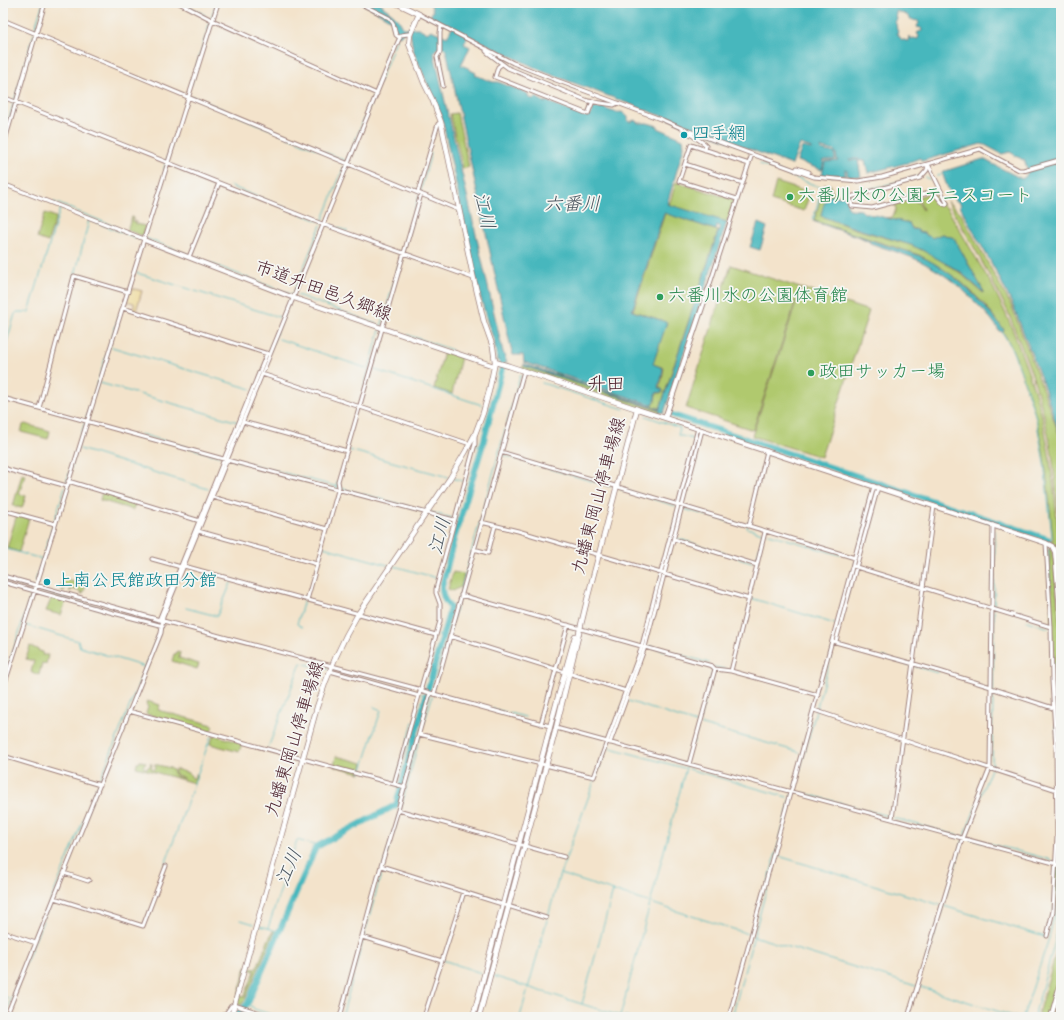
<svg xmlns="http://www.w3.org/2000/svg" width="1064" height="1020" font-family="'Indie Flower','Klee One',sans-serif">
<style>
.green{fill:#b0c96e;stroke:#7d744c;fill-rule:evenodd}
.sand{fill:#eeda9e;stroke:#9c7c64}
.water{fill:#47b7bd;stroke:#486b74;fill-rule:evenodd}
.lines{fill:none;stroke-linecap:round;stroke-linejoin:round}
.stream{stroke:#47b7bd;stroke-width:1}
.river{stroke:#47b7bd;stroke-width:6}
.minor-casing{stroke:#9e817b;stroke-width:5}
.tertiary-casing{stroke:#9e817b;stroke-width:6}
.secondary-casing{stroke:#9e817b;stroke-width:6}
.minor{stroke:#fff;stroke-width:3}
.tertiary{stroke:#fff;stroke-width:4}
.secondary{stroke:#fff;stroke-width:4.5}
.culture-dot{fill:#0f9aa8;stroke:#f6f6f2;stroke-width:1.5}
.leisure-dot{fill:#2e9e5b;stroke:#f6f6f2;stroke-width:1.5}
.labels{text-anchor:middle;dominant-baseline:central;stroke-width:3.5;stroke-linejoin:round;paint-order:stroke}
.culture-label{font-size:18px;fill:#0d838f;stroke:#f6f6f2;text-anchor:start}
.leisure-label{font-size:18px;fill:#27864d;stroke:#f6f6f2;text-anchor:start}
.street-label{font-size:18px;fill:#4a1f2b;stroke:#f6f6f2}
.water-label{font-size:19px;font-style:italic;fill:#49545e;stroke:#f6f6f2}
.neighbourhood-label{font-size:19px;fill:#4a1f2b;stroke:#f6f6f2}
</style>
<rect width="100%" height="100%" fill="#f6f6f2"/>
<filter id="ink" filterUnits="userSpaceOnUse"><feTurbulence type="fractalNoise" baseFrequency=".025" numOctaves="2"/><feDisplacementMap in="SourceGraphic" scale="8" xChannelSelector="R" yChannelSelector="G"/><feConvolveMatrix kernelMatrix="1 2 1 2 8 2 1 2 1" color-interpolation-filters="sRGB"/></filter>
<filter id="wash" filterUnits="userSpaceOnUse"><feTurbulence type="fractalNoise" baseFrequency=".012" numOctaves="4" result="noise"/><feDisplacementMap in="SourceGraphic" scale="16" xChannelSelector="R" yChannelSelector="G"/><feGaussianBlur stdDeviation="0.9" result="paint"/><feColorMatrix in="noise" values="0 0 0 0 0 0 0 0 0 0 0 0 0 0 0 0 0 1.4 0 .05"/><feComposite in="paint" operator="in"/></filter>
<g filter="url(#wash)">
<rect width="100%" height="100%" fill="#f3e3cb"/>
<!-- green -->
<path class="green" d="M457,113L469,167L463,169L450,114Z
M676,182L732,199L733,202L727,222L669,205Z
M776,182L810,193L804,211L771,201Z
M825,184L831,185V191L836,193L838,197C833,194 830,195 826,199L822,211L821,216L855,229L911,245L922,250L935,257L959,272L983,293L984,292L954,238L942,234L932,238L930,236H927L925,232H918V230L912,228L909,223L886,218L893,217L896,209L894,203L899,202L902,203L912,198L916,202H918L923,210C922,205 918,201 920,196L932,193L937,198L944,207L947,208L993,287L1005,312L1012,328L1029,374L1042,415L1049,453L1054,489L1061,562V596L1056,547L1052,543L1049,542V540H1053C1049,498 1046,455 1035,414C1032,403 1028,393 1024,382C1019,365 1013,348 1003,332L1004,330L984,304L971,291L961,282L937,265L919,255L814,221Z
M947,201L961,214L984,256L1012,307L1038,376L1061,440V537L1052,454L1044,415L1033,377L1008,312L999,294L976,251Z
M45,213L56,217L48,242L37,238Z
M665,213L718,231L660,408L652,406L655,401L656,394L663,392V390L659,387L662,380L664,368L653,364L667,322L633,311Z
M132,217H133V221L136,222V224L145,226L143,235H140L127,230Z
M731,265L800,288L753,430L686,408Z
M801,288L869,311L821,457L752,436Z
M444,352L461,357L452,394L434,388Z
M523,366L553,376L554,373L561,375V378L615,396L616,393L621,395L620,398L660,411L659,414L522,369Z
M25,424L50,431L48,439L21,432L23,425Z
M22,474L25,475L19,494L26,496L22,508L13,506Z
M102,492L136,503L133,510L100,500Z
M17,514L29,518L19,552L7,548Z
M1049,549H1050L1052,550L1054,561L1061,638V861L1059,863V751L1055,692Z
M453,572L464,574L461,587L456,589L454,591L448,589Z
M63,579L86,585L83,594H81L82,592L72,589L71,591H69L70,588L65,587L64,591L61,590L62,588H60Z
M52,597L66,601L61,615L46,611Z
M30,646L39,650V651L43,652L42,655H48L46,664L42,663L39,675L31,672L34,661L26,659Z
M177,651L180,652L179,658L199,664L197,669L172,661L174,654H176Z
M147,701L160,705L158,710L213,725L211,732L146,714L148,707L146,704Z
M214,735L242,743L239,752L210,744Z
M336,756L363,763L360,773L334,766Z
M140,761L146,762L143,766L145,768H147L151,765L150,763H151L152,766L151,768L153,770L155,769L156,767L154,764L170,768L173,770L175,776L182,778H184L175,774V769L189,773L193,779L196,774H197L194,783L136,767L137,763H139Z
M1058,865L1061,867V975L1050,1017H1037L1057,950L1059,941L1057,938V907L1055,906Z
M273,931H275L245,1000L241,1005L236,1004L246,967L256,969C262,957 266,943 273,931ZM247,969L255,971L244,997L240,996V995Z"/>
<!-- sand -->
<path class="sand" d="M131,288L142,291L136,311L133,310L134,305V303L126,301Z"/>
<!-- water -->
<path class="water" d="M362,3H380L383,5V7C391,12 400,19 403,28H419L427,33L431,30L447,37L452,27L430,16L433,11L431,5L428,3H1061V153L1060,150H1059L1061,156V438L1043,384L1014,308L998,275L968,222L960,206L961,204L960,203C951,200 945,181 942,172L983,159L1022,179L1026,176L1028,171L1024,159L1023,160L1010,152L1002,154L985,145L981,144L922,161L920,158L907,163L868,173L865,160L859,161V159H849V160H858L861,177L847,176V170H845V176L835,175L834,176L822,175L825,162L838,161V160H837L836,153H835V151L821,148V150L835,153V160H824L822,170L797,161L802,147L811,149L812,148L800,144L792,165L542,71L482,42H479L480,41L468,36L464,44L470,47L461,65L470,69V70L476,73L475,75L493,82H498L527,93L529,98L534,99L535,97L541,100L545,103L546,101L587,117L588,115L590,116L593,108L595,107L600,108L603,107C608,111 616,113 622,112L628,117V120L629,122L635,120L638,123H647L658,126V128L683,139L684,147L667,204L727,222L664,413L659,412L660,410L524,366V364L660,409L720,226L717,225L716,230L664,213L632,311L667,322L653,364L663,368L661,380L658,386L659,388L663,390L662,392L656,393L655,401L652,405L524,362L523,355H513L510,344L446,49L444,47L436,49L434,53L448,115L447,116L448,117H449L503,352L507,363L497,360L494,340L488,324L478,288L441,113H440L413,50L410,31C405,32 402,32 400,36L397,35L393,21ZM896,11L907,15L910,19H912L913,20L918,21L919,23L917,26L918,28L920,27L922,30V31L918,32L917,34L919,35L918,39L913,38L911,39L910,36L909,41H907L901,39L897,33L898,31L897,30C896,27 897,25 895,22L897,19V18L895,17L896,14Z
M834,195L839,197L845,196L848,207L850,209L861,210L864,213H869L871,215C876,214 881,217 886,218C894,220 901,221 909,223L912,229L918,230V232L925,233L927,236H930L932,238L942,234L954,238L984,292H983L959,271L922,250L911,245L855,228L821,216C823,207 824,197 834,195Z
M813,221C836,228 859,236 882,244C895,248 908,251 920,256C956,273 980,299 1004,330L1003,332L999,331C994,321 986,313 978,305C959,284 937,268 911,257C898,252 884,248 870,243V242L862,238Z
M758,223L767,227L760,250L750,247Z"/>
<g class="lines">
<!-- stream -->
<path class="stream" d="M182,3L205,15
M211,18L216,3
M34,31L43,3
M191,85L210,21
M191,96L346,161
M3,139L34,34
M347,161L397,38
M760,164L822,188L813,220
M164,169L172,143
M937,176L943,173
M926,178L930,179
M230,186L319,221
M420,192L431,153
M846,196L847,195L920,176
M54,202L116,227
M322,222L345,164
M326,224L347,231
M145,238L292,295
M137,273L282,318
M75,275L89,220H90L142,240
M297,295L379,325
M292,296L321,225
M381,327L419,195
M1002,332L1010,345L1022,374L1036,418L1044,463L1052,537
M408,335L452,350
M279,339L366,368
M112,347L251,389
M3,349L6,344L15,314L17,312H29L60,209
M267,357L290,299
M372,369L482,405
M100,383L238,422
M542,383L624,409
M364,386L380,330
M488,406L492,408
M646,416L680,428L678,435L693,439
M86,419L119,315
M701,426V424
M140,434L226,458
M476,445L483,446
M766,447L767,446
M80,449L208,489
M349,450L448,477
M503,455L612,487
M231,459L338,487
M452,478L463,481
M337,482V489
M468,482L472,483
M66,484L85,422
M877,484V482
M340,488L425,511
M620,489L676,506
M681,504L698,435
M684,509L741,525
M429,512L452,518
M458,519L460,520
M749,521L747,528L762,533L763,534L756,563
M54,522L65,487
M995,522V521
M766,533L840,555
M676,538L752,562
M1048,539L1051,538
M323,547L388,565
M3,548L42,559
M1048,549L1050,589
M855,565L875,492
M394,566L437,578
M441,579L444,580
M3,580L33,589
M35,583L53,525
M36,590L106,610
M751,598L835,624
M450,607L456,608L520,376H521
M186,608L217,616L231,583
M994,608L995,531
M1027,621L1049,628
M25,625L78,641L80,647L145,667
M302,627L297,624L304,600
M438,635L443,636
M835,640L854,568
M644,643L680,507
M649,646L709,663
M883,657L938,673V672
M1053,662L1054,687
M714,667L724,669
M437,676L456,608
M3,683L32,592
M421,694H426
M1054,698L1058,749V803
M628,701L696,723
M493,709L525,717
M621,709L625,699
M702,725L799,752
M421,733L432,697
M693,744L713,670
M607,747L684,768
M268,748L301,663L328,669
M992,766L994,611
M689,769L787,797
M361,773L381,710L374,707
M99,783L159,632L160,622
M396,783L413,722
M795,788L834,644
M803,793L891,817
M894,818L962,837
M965,837L1055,861
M775,855L940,905
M165,865L211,736
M560,874L648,902
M654,904L749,934
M944,906L1045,937
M1054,911L1058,854
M241,920L254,924
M259,926L268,928
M279,932L268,928L297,840L318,846
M753,936L916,986
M443,960L481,973
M926,963L964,837L991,769
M493,976L620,1016
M918,986L1016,1017
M3,996L11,999
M247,1004L253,1007L254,1009L279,1017
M582,1004L613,891
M625,1016L629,1017
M4,1017L97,786
M342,1017L382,870L400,812L420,736
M520,1017L559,877L608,744
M620,1017L687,764
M732,1017L792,794
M1023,1017L1049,938L1054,914
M1034,1017L1056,938V907"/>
<!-- river -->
<path class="river" d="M673,415L1048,539
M233,1017L242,1010L248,1003L316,847L396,805L449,613L450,607C444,601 442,595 442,587L454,539L483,444L502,369V360"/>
</g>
</g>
<g filter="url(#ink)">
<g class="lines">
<!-- minor casing -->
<g class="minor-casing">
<path id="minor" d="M179,3L210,19L377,94
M359,3L389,18L393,23L396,35L400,38
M419,14L513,63L556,80L663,120L681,128L814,177L858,181L882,177L980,149L1019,170H1025
M3,20L459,210
M441,26L440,33V52L437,57L443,86
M487,49L486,51L488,53L508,68L588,101L614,105L618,103
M502,64L498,67L495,77L588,114L593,101
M3,97L322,224L473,278
M684,130L705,144L706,146L705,150
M3,147L45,3
M685,164L743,183
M928,164L947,203L946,205L943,204L935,194L932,192L872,208L852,206L850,197L920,178L927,170Z
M796,171L797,168L809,172
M3,184L144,239L35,590L3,689
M418,192L438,124L441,122
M737,199L679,181L691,145L749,164
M144,239L218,3
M189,257L219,183
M708,290L752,154
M123,308L268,354
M262,374L470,444
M3,398L227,460L454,520
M39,408L74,276L128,292
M243,422L347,451
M475,436V444L436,589V593L440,604V621L421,688L423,691L550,726
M767,451L749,526L855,558
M501,452L749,526
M3,467L9,470L67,486
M68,481L200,521
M212,497L327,529
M3,510L55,524
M481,522L518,531L749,599
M198,531L317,564
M674,539L757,565
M1046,543L1051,627L1052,681L1056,749L1057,837L1053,911L1047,936
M474,549L488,553L495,526
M152,559L181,567
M184,566L436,635
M853,566L1051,627
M3,576L167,622L422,690L420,692L394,784
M3,582L102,610L163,626
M461,595L712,666L715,669L731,671L818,695
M307,600L339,487L338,481L347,450L421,194
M159,620L267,353
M450,636L626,691
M832,641L939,671L991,687
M836,641L878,487
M330,671L419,696
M731,671L765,532
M991,688L1053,708
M434,694L524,371
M814,710L921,746L1057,790
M129,711L405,787
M541,724L568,625
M556,728L1061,865
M419,734L594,777L641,649L698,428
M610,743L645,647L702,430
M3,756L100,785
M689,764L715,669
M398,810L564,857
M892,819L934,506
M381,866L546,918
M64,873L88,881L89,880
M54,898L143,926L166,866
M3,932L36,943
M362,937L442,961
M6,1017L161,633L163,617L396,46L401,35L408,34L410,35
M221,1017L227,1012L231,1006L234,1005L273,1017
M340,1017L381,866L398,810L430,693
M424,1017L464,892
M729,1017L790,793L792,788L874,486
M908,1017L963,836L990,768L993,525"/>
</g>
<!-- tertiary casing -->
<g class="tertiary-casing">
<path id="tertiary" d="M1025,170L1061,160
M144,240L294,298L408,337L494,366
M637,409L665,418L1046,543L1052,546L1055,552L1061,622
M665,418L708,290
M1051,1017L1061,981"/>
</g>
<!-- secondary casing -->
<g class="secondary-casing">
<path id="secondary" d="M231,1017L317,707C327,675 340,644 358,614L450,478L466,451L475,434L483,413L489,391L493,372L495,362L493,347L484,322L472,271L441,122L432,99L424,83L409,44L410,35L419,14L396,3
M473,1017L558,697L575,636
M479,1017L555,732L588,596L637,409L509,366L495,362"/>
</g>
<!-- minor -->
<use href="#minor" class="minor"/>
<!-- tertiary -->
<use href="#tertiary" class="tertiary"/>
<!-- secondary -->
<use href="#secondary" class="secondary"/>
</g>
</g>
<!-- markers -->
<g class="culture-dot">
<circle cx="684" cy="135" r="4"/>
<circle cx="47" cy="582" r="4"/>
</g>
<g class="leisure-dot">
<circle cx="790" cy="197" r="4"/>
<circle cx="660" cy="297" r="4"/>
<circle cx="811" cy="373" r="4"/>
</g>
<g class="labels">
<!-- culture labels -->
<g class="culture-label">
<text x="692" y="135">四手網</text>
<text x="55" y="582">上南公民館政田分館</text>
</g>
<!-- leisure labels -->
<g class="leisure-label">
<text x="798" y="197">六番川水の公園テニスコート</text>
<text x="668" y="297">六番川水の公園体育館</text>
<text x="819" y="373">政田サッカー場</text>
</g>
<!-- street labels -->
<g class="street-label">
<text transform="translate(323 292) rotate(20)">市道升田邑久郷線</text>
<text transform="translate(600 496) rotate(-75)">九蟠東岡山停車場線</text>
<text transform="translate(296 739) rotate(-73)">九蟠東岡山停車場線</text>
</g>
<!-- water labels -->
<g class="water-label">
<text x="572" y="205">六番川</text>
<text transform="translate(483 211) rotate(77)">江川</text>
<text transform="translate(441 536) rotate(-75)">江川</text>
<text transform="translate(290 868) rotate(-66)">江川</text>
</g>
<!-- neighbourhood labels -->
<g class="neighbourhood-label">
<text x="606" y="385">升田</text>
</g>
</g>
<!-- margin -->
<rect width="1064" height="1020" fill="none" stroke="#f6f6f2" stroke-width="16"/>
</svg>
